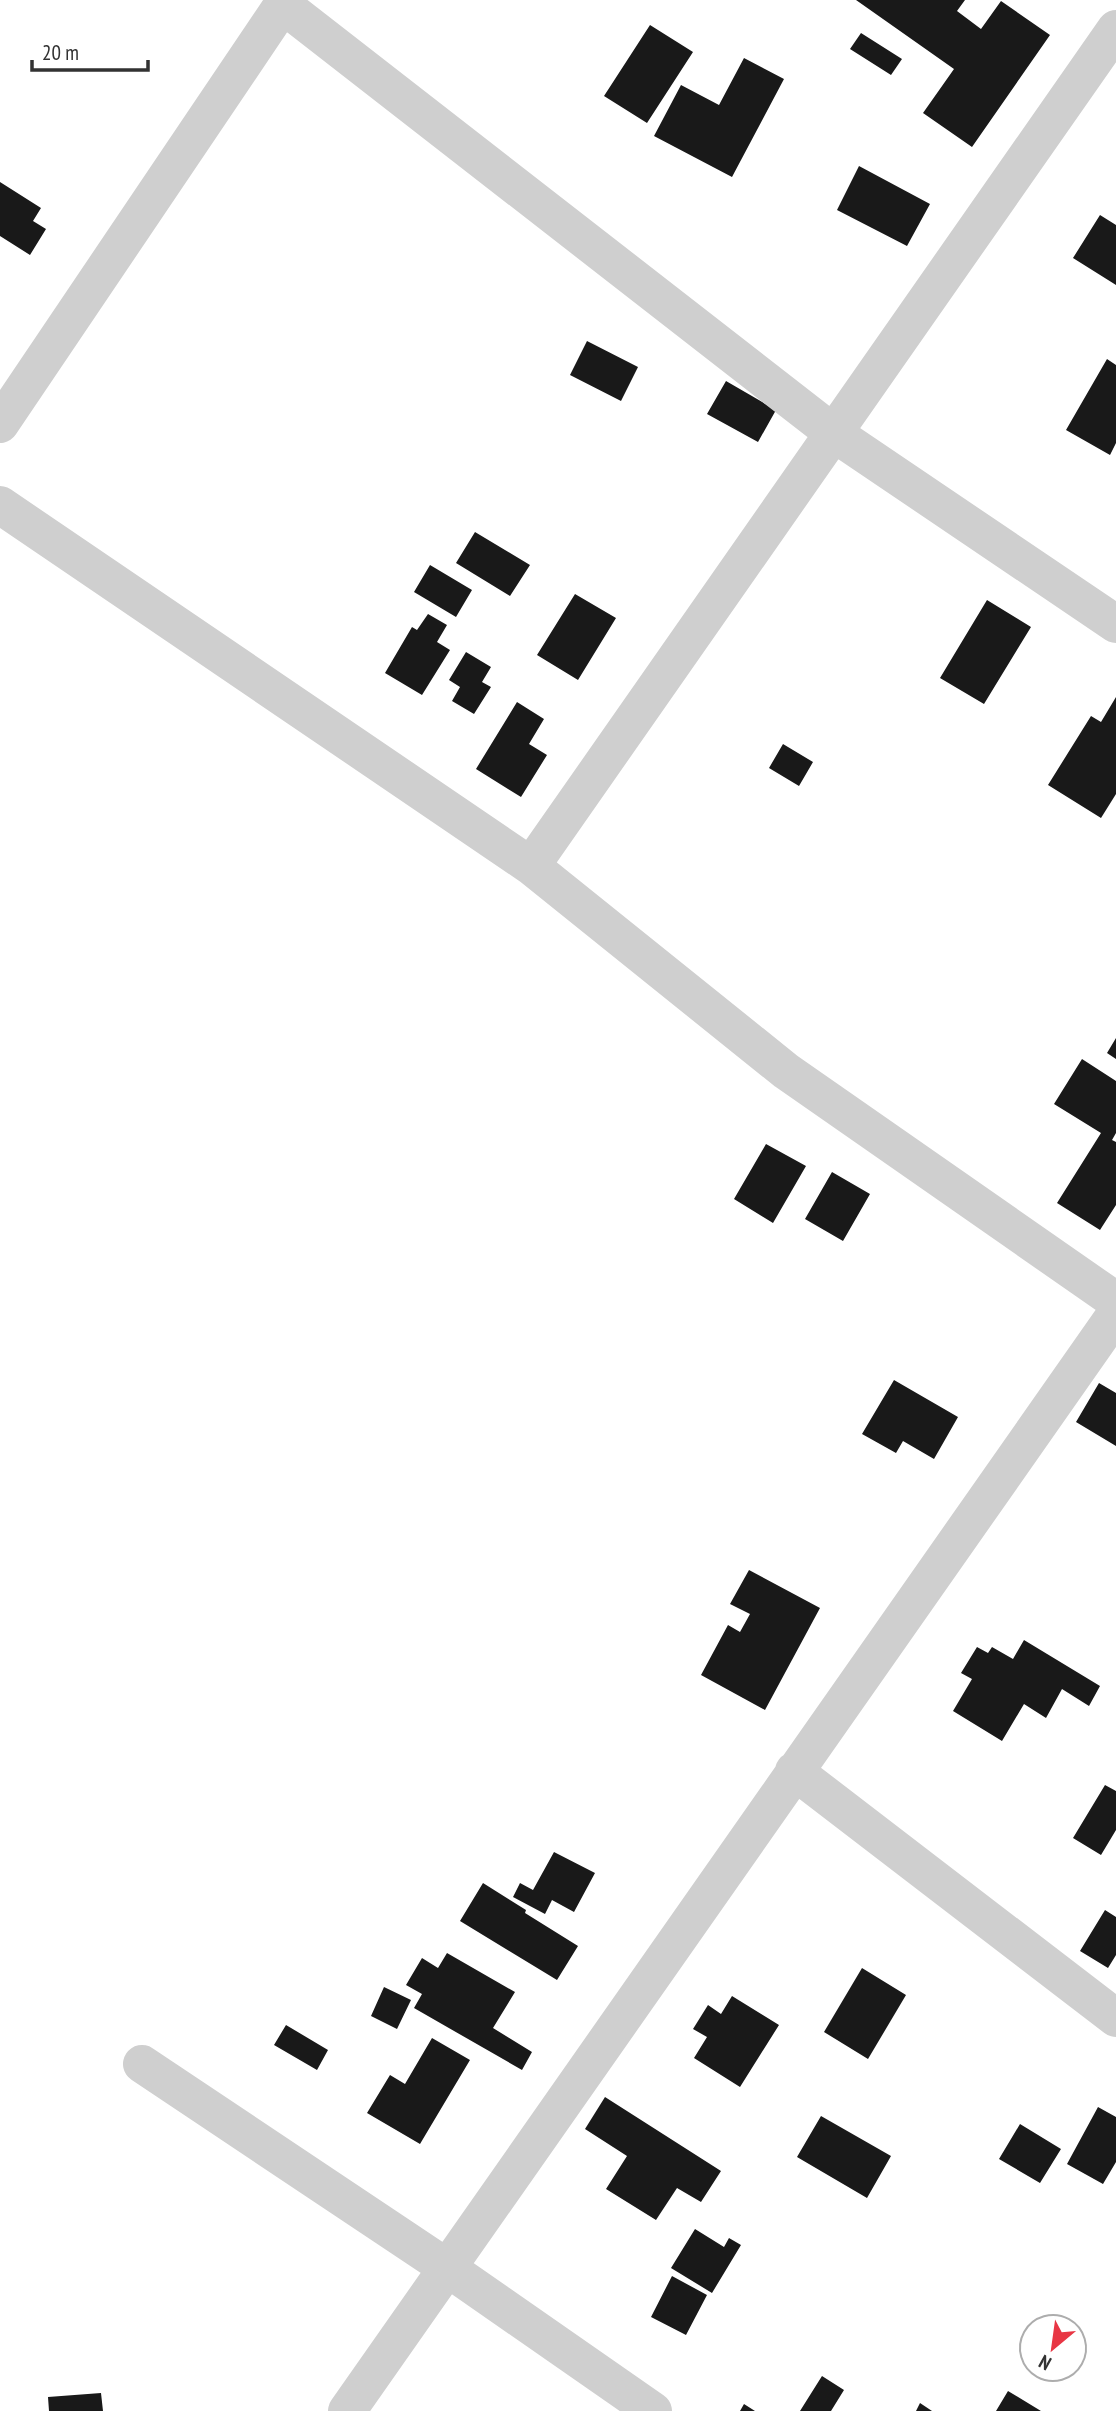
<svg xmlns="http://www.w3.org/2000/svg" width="1116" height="2411" font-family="'PT Sans Narrow',sans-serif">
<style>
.building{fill:#191919}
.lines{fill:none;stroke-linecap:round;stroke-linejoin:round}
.minor{stroke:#cfcfcf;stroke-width:38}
</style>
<rect width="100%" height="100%" fill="#fff"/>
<!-- building -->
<path class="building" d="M856,0H965L957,11L981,29L1001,1L1050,35L972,147L923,113L954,69Z
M650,25L693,52L647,123L604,96Z
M861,33L902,59L891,75L850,49Z
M744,58L784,79L732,177L654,136L681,85L719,105Z
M859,166L930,204L907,246L837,210Z
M0,182L41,208L33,221L46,229L30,255L0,236Z
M1100,215L1116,225V285L1073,258Z
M587,341L638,367L621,401L570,375Z
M1107,359L1116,365V443L1110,455L1066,430Z
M726,381L776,410L758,442L707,414Z
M475,532L530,565L510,596L456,563Z
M430,565L472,590L456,617L414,592Z
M575,594L616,618L578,680L537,655Z
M987,600L1031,627L984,704L940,678Z
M428,614L447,625L437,642L450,650L422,695L385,673L412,627L417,630Z
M466,652L491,667L482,682L491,687L474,714L452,701L460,687L449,680Z
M1116,697V794L1101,818L1048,785L1091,716L1101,722Z
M517,702L544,719L529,744L547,755L521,797L476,769Z
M783,744L813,762L799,786L769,768Z
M1116,1038V1059L1107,1053Z
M1082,1059L1116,1081V1133L1112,1140L1116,1142V1205L1100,1230L1057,1203L1101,1133L1054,1104Z
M766,1144L806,1166L773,1223L734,1199Z
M832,1172L870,1194L843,1241L805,1219Z
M894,1380L958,1417L934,1459L903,1441L896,1453L862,1434Z
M1099,1383L1116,1393V1446L1076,1422Z
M749,1570L820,1608L765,1710L701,1675L728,1625L740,1632L750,1614L730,1604Z
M1024,1640L1100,1686L1089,1706L1062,1689L1046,1718L1024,1704L1002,1741L953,1711L972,1679L961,1673L977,1647L988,1653L992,1647L1013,1659Z
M1105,1785L1116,1791V1830L1101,1855L1073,1838Z
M554,1852L595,1873L574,1912L552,1900L545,1914L513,1897L520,1883L533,1890Z
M483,1883L526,1910L525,1913L578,1946L557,1980L460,1921Z
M1105,1910L1116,1917V1955L1108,1968L1080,1951Z
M447,1953L515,1992L493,2028L532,2052L522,2070L414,2008L422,1994L406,1985L422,1958L438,1968Z
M862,1968L906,1995L868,2059L824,2032Z
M384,1987L411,2000L397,2029L371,2016Z
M732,1996L779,2025L740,2087L694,2058L707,2037L693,2029L708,2005L721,2014Z
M286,2025L328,2050L317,2070L274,2045Z
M432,2038L470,2060L420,2144L367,2113L390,2075L405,2084Z
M605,2097L721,2171L701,2202L677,2188L656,2220L606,2189L627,2156L585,2129Z
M1098,2107L1116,2117V2162L1103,2184L1067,2164Z
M821,2116L891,2156L867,2198L797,2157Z
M1020,2124L1061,2149L1040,2183L999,2159Z
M695,2229L724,2247L729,2238L741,2245L712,2293L671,2268Z
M672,2276L707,2295L686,2335L651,2317Z
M822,2376L844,2390L831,2411H800Z
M1008,2391L1041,2411H996Z
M101,2393L103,2411H49L48,2397Z
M920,2403L932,2411H916Z
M744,2404L755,2411H740Z"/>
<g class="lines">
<!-- minor -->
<path class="minor" d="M283,5L832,432L1116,624
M0,424L286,0
M0,505L531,866L786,1071L1116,1301
M531,866L1116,29
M794,1771L1116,2018
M142,2064L446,2267L653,2411
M347,2411L1116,1314"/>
</g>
<!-- north arrow -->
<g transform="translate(1053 2348) rotate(209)"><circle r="33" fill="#ffffff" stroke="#adadad" stroke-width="2"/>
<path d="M0-5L12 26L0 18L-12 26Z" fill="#e83644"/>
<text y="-10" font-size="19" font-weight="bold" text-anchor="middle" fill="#323232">N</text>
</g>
<!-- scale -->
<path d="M32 60v10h116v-10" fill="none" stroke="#323232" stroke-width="3.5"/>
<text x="42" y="60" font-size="21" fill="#323232" stroke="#ffffff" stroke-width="5" paint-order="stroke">20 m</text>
</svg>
